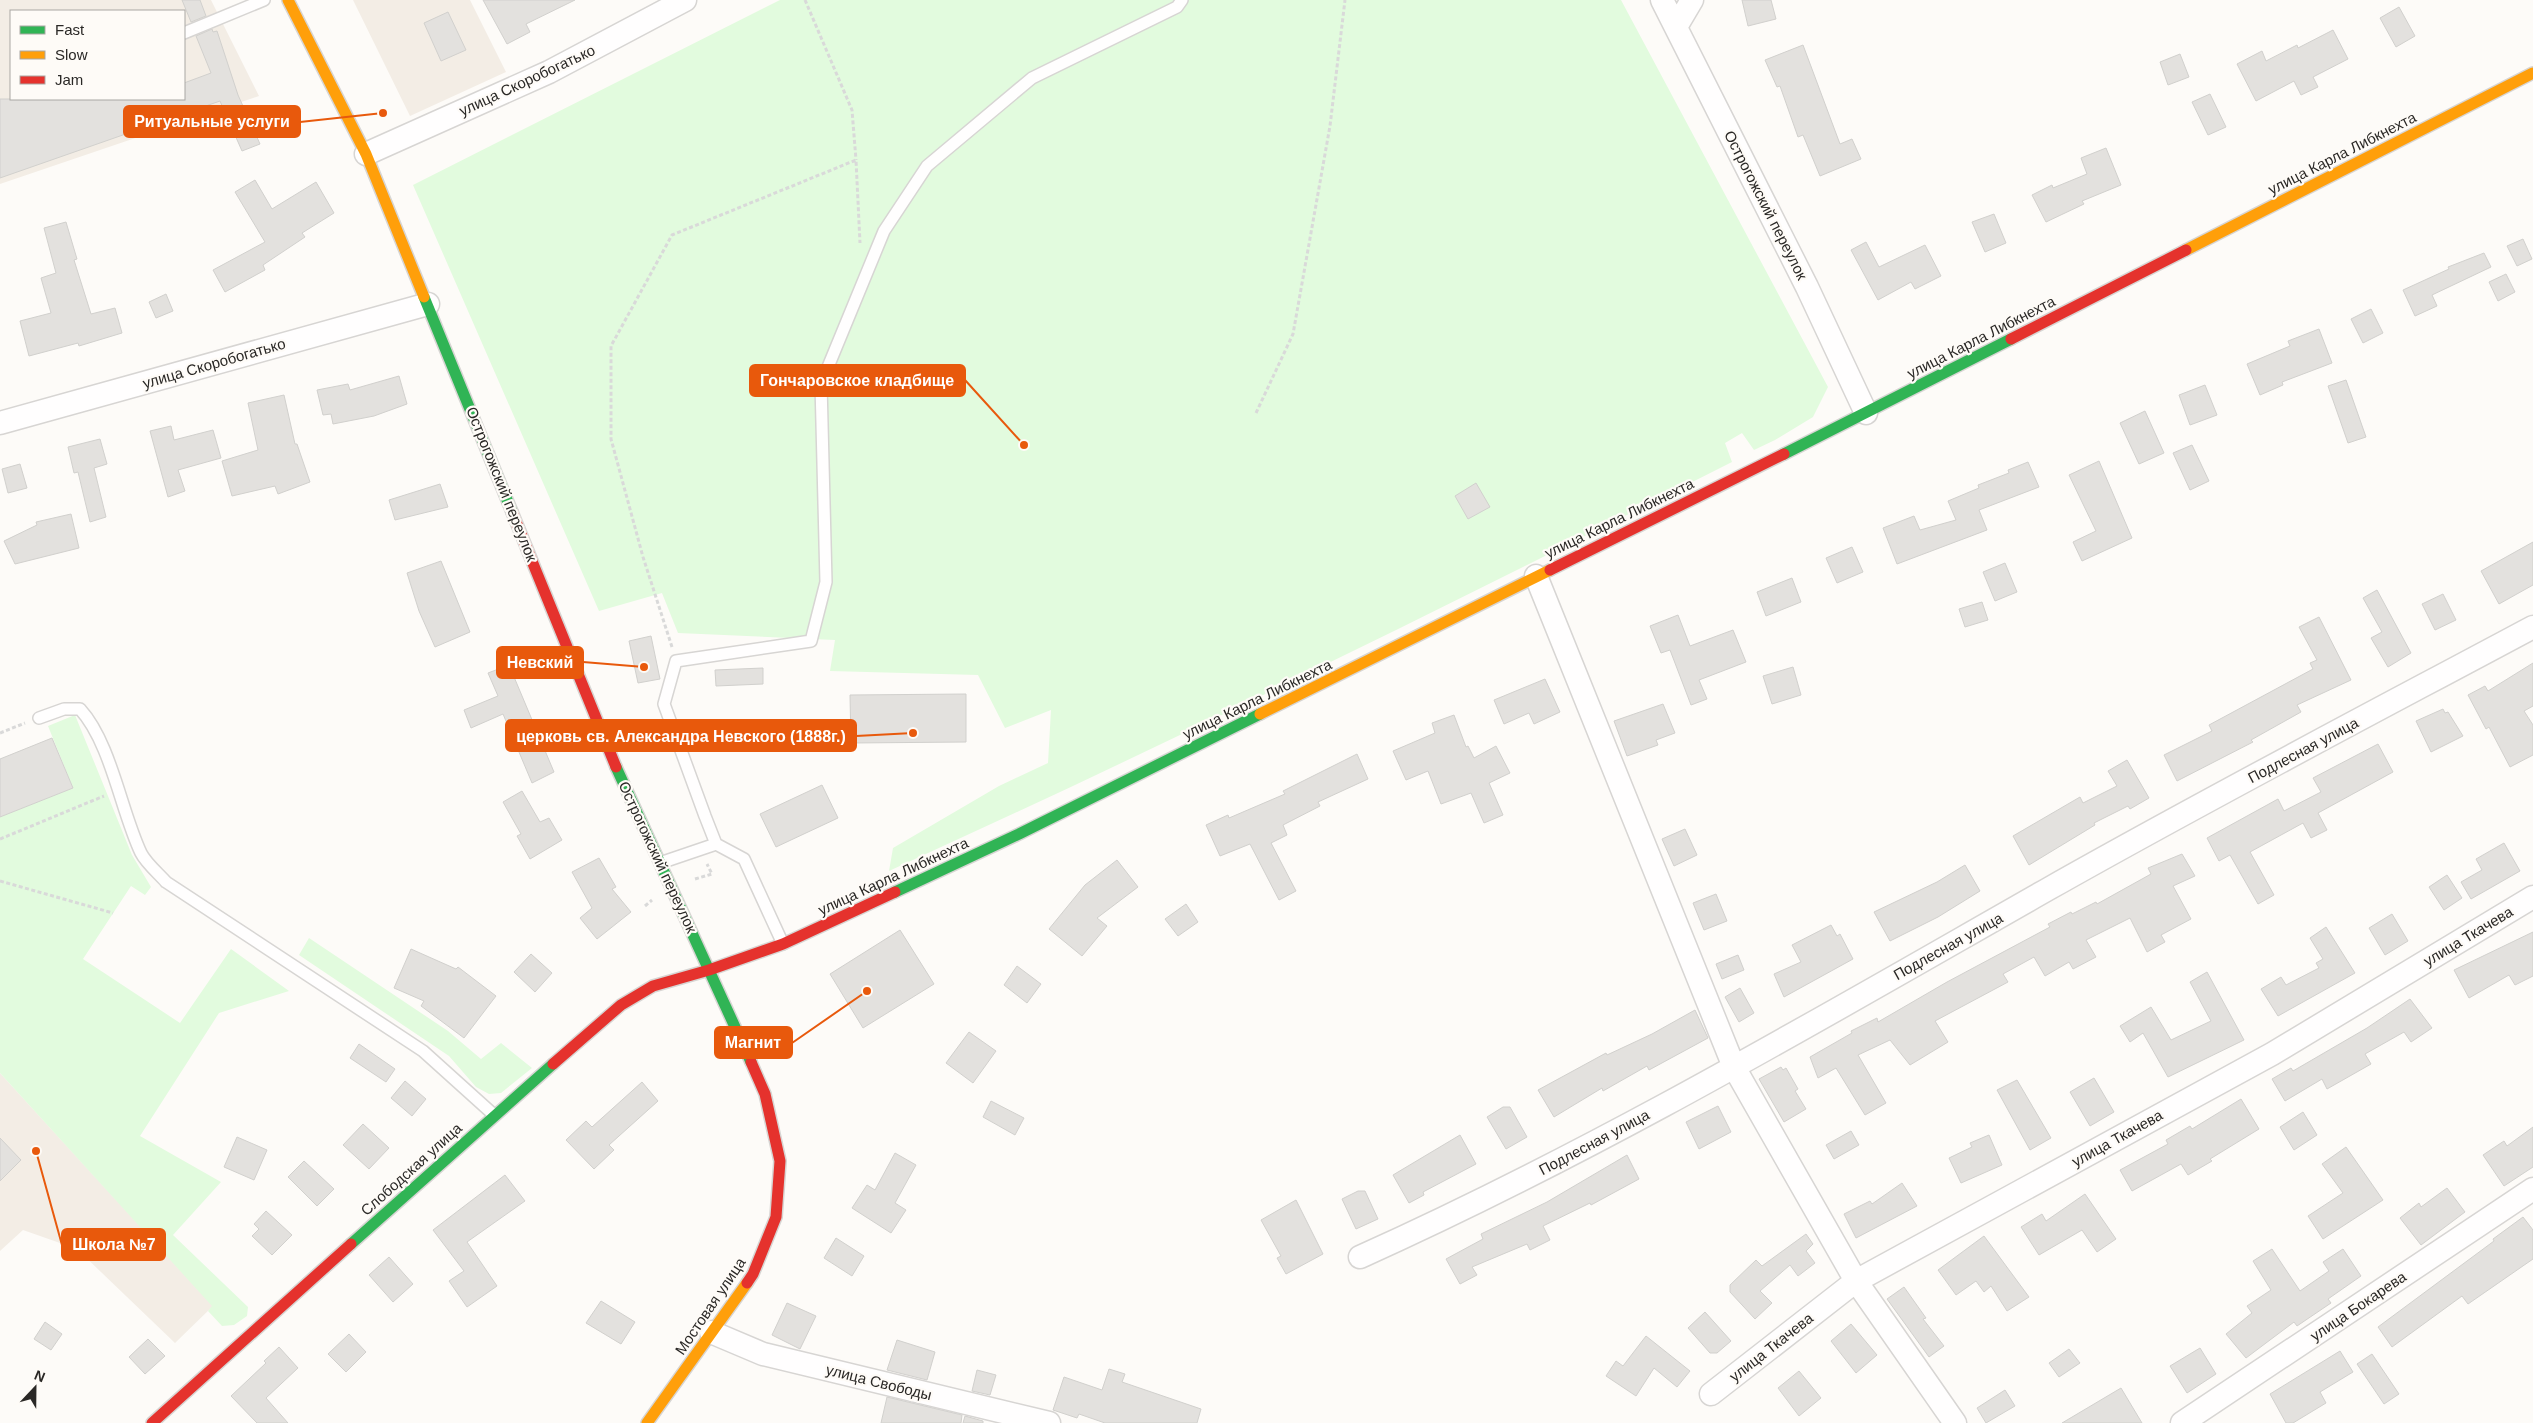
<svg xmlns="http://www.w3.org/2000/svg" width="2533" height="1423" font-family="Helvetica,sans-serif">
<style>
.built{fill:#f3ede5;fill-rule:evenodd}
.green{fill:#e2fbde}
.building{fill:#e3e1de;stroke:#d1d0cd}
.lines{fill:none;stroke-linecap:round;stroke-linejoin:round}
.lane-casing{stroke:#d7d5d3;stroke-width:14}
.street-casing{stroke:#d7d5d3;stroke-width:25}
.fast-casing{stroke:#d7d5d3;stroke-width:14}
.slow-casing{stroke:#d7d5d3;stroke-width:14}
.jam-casing{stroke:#d7d5d3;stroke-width:14}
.path{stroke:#d9d9d9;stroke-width:3;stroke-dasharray:4 2.5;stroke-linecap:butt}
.lane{stroke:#fffefe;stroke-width:11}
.street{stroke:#fffefe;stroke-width:22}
.fast{stroke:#30b455;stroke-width:11}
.slow{stroke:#ff9f0a;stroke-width:11}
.jam{stroke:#e5322d;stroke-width:11}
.labels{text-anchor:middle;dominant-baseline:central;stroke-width:4.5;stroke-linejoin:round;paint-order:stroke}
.street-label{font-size:15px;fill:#2a2826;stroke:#fefbf7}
.leader{fill:none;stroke:#e8590c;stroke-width:2}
.callout-dot{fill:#e8590c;stroke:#fefbf7;stroke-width:2}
.callout{fill:#e8590c;stroke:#e8590c;stroke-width:2}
.callout-label{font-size:16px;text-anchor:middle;font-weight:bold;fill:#fff}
</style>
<rect width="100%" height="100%" fill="#fdfbf8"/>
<!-- built -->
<path class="built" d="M0,0H211L259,96L0,184ZM11,11H184V99H11Z
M353,0H470L506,72L410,116Z
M0,1073L213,1306L175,1343L77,1249L23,1230L0,1251Z"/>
<!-- green -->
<path class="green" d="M780,0H1621L1828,387L1813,417L1775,440L1754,450L1742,433L1725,443L1732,462C1453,603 1173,742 889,871L893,848L999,786L1048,763L1051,710L1005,728L978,675L830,671L835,640L678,633L662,593L599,611L413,185Z
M75,715L132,855L151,887L145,895L131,886L83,959L180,1023L231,949L289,991L219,1013L140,1136L221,1182L173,1235L248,1307L247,1316L234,1325L222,1326L208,1311L212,1306L0,1073V817L73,788L48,726Z
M309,938L448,1031L481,1059L501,1043L532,1068L501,1093L489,1094L476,1087L449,1056L299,955Z"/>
<!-- building -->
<path class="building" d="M182,0H200L206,16L191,22Z
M483,0H575L526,24L530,32L507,44Z
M1742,0H1771L1776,19L1748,26Z
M2399,7L2415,36L2396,47L2380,18Z
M448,12L466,50L441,61L424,23Z
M212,29L213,32L217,31L238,95L260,144L242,151L220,101L0,178V99H184V83L211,73L196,36Z
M2333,30L2348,59L2313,77L2318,87L2301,95L2294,81L2256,101L2237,64L2262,51L2266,61L2297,45L2298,48Z
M1803,45L1840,144L1852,139L1861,159L1820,176L1803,135L1798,137L1780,86L1777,87L1765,60Z
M2180,54L2189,77L2168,85L2160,62Z
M2210,94L2226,127L2208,135L2192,102Z
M2106,148L2121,185L2082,201L2084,204L2046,222L2032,195L2052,185L2053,188L2087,174L2081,158Z
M255,180L272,209L316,182L334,213L302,233L305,237L263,265L265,270L225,292L213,270L265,242L235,192Z
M1994,214L2006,243L1985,252L1972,222Z
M66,222L77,259L74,260L91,314L115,308L122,333L79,346L78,343L29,356L20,321L51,313L41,278L56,273L44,228Z
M2523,239L2532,259L2517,266L2507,246Z
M1866,242L1879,267L1925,245L1941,276L1915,289L1911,282L1878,300L1851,250Z
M2484,253L2491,267L2432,295L2437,306L2415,316L2403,290L2449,269L2448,267Z
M2506,274L2515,292L2498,301L2489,282Z
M166,294L173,311L156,318L149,302Z
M2371,309L2383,333L2363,343L2351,319Z
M2319,329L2332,363L2282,382L2283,385L2260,395L2247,364L2290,346L2288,341Z
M399,376L407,404L374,416L333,424L331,414L323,415L317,390L348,384L350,390Z
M2346,380L2366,437L2348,443L2328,386Z
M2205,385L2217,415L2190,425L2179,395Z
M284,395L295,444H297L310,482L278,494L275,486L232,496L222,461L258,450L248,403Z
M2145,411L2164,453L2139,464L2120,423Z
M171,426L174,440L213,430L221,458L178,470L185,491L168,497L150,431Z
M100,439L107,464L94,468L106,517L90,522L78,472L74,473L68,447Z
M2192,445L2209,481L2190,490L2173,453Z
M2099,461L2132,538L2082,561L2073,542L2096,531L2069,475Z
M2028,462L2039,487L1979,510L1987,530L1897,564L1883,528L1914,516L1920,530L1956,520L1948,501L1979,488L1978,485L2009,473L2008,470Z
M20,464L27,488L8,493L2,469Z
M1476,483L1490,507L1468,519L1455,496Z
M440,484L448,507L395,520L389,500Z
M71,514L79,548L15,564L4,541L37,525L36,522Z
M2533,542V585L2499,604L2481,571Z
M1852,547L1863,572L1837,583L1826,558Z
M441,561L470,632L435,647L419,611L407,573Z
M2005,563L2017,592L1995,601L1983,572Z
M1792,578L1801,602L1766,616L1757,592Z
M2377,590L2411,653L2388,667L2371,638L2382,632L2363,598Z
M2443,594L2456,620L2435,630L2422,604Z
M1982,602L1988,620L1965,627L1959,609Z
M1678,615L1690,646L1733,630L1746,662L1699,680L1707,699L1691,705L1670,650L1661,653L1650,626Z
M2319,617L2351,680L2297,705L2301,712L2251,740L2253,742L2177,781L2164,755L2212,731L2209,725L2313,669L2310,663L2317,660L2299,627Z
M651,636L660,679L638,683L629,641Z
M2533,663V706L2524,711L2533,725V755L2510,767L2489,727L2486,729L2468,695L2485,686L2488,691Z
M509,665L554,772L532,783L503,714L471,728L464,710L498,696L488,673Z
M1793,667L1801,695L1772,704L1763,676Z
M763,668V684L716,686L715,670Z
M1545,679L1560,712L1534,724L1529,713L1504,724L1494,700Z
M966,694V742L851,743L850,695Z
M1663,704L1675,733L1656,740L1658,745L1627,756L1614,721Z
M2443,709L2445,713L2448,712L2463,736L2431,752L2416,721Z
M1454,715L1466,747L1468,746L1474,758L1496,746L1510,773L1489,783L1503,815L1484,823L1471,793L1441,804L1428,771L1406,780L1393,751L1435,733L1432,723Z
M52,738L73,788L0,817V759Z
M2378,744L2393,772L2318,813L2327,830L2311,838L2303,823L2250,852L2274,895L2258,904L2230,855L2219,861L2207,838L2278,799L2284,811L2321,792L2313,778Z
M1357,754L1368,779L1318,802L1320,806L1283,825L1287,835L1271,843L1296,891L1279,900L1250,844L1220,856L1206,825L1228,815L1229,818L1285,794L1283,791Z
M2127,760L2149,798L2130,809L2128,806L2094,823L2095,825L2029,865L2013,836L2080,797L2083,803L2117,786L2108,771Z
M822,785L838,818L776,847L760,814Z
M522,791L540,822L549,818L562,840L530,859L517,836L521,834L503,802Z
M1685,829L1697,855L1674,866L1662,839Z
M2504,843L2520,871L2471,899L2461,882L2482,870L2476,859Z
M2182,854L2195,876L2173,886L2191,919L2161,935L2165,942L2147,952L2130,918L2086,940L2096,957L2073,969L2069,962L2045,976L2034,957L2003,974L2008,982L1935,1021L1948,1042L1910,1065L1890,1040L1858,1055L1886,1103L1865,1115L1836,1068L1818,1078L1810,1057L1852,1033L1851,1031L1877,1018L1878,1022L1947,982L2050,927L2048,924L2071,912L2072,914L2096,902L2097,904L2151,874L2148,868Z
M599,858L616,887L612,889L631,912L597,939L580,918L592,908L572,872Z
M1117,860L1138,887L1097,918L1107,926L1082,956L1049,929L1085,885Z
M1965,865L1980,891L1938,917L1890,941L1874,912L1937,882Z
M2447,875L2462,898L2444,910L2429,887Z
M1716,894L1727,921L1704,930L1693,903Z
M1186,904L1198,922L1178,936L1165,919Z
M2392,914L2408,941L2385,955L2369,928Z
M1831,925L1837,936L1840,934L1853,959L1784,997L1774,974L1801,962L1792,945Z
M2326,927L2355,973L2278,1016L2261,989L2281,977L2286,985L2319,968L2316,963L2323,959L2310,938Z
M900,930L934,984L863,1028L830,974Z
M2533,932V976L2515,985L2509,975L2469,998L2454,970Z
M411,949L456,969L458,967L496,996L464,1038L421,1006L424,1001L394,988Z
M531,954L552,973L535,992L514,972Z
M1738,955L1744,970L1722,979L1716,964Z
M1017,966L1041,984L1027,1003L1004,985Z
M2207,972L2244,1040L2168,1077L2143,1033L2130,1042L2120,1026L2151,1007L2171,1040L2211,1021L2190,982Z
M1740,988L1754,1013L1739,1022L1725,997Z
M2410,999L2432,1028L2411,1042L2404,1032L2365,1054L2371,1064L2327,1089L2322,1079L2285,1101L2272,1079L2291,1068L2293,1071L2367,1028Z
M1695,1010L1708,1038L1649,1070L1647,1066L1603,1091L1602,1088L1554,1117L1538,1090L1606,1053L1607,1055L1652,1034Z
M969,1032L996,1051L973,1083L946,1063Z
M359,1044L395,1069L386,1082L350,1058Z
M1781,1067L1783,1070L1786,1068L1798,1089L1795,1091L1806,1109L1784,1122L1759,1079Z
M2094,1078L2114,1112L2090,1126L2070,1092Z
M2017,1080L2051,1138L2030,1150L1997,1090Z
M405,1081L426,1099L412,1116L391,1098Z
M642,1082L658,1101L609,1145L614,1150L594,1169L566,1140L586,1121L592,1127Z
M2241,1099L2259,1129L2210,1159L2212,1161L2188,1175L2181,1164L2132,1191L2120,1170L2168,1144L2166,1140L2190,1126L2192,1129Z
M991,1101L1024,1118L1015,1135L983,1117Z
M1718,1106L1731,1132L1699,1149L1686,1122Z
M1503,1107H1510L1527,1137L1506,1149L1487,1117Z
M2303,1112L2317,1135L2294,1150L2280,1127Z
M363,1124L389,1148L369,1169L343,1145Z
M2533,1127V1167L2504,1186L2483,1155L2504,1141L2507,1146Z
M1851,1131L1859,1145L1834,1159L1826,1145Z
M1460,1135L1476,1164L1423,1192L1424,1195L1409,1203L1393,1175Z
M1989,1135L2002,1165L1961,1183L1949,1158L1972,1147L1970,1143Z
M237,1137L267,1150L254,1180L224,1167Z
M0,1138L21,1160L0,1181Z
M2346,1147L2383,1200L2323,1239L2308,1216L2343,1193L2322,1164Z
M895,1153L916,1165L895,1203L906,1210L891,1233L852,1208L867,1185L875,1190Z
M1627,1155L1639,1179L1591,1205L1590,1203L1543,1226L1550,1240L1530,1250L1527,1244L1472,1267L1477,1275L1460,1284L1446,1259L1483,1239L1481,1234L1547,1202Z
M304,1161L334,1189L317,1206L288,1177Z
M505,1175L525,1201L467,1242L497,1286L467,1307L449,1281L464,1271L433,1230Z
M1902,1183L1917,1206L1856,1238L1844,1214L1870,1201L1872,1204Z
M2447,1188L2465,1212L2421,1245L2400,1218L2419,1203L2421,1207Z
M1358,1191H1365L1378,1219L1356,1229L1342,1199Z
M2085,1194L2116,1239L2097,1252L2082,1230L2039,1255L2021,1227L2042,1214L2046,1221Z
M1296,1200L1323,1254L1286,1274L1277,1258L1281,1256L1261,1220Z
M266,1211L292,1235L272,1255L252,1236L259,1229L254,1224Z
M2523,1217L2533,1230V1259L2468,1304L2462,1296L2392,1347L2378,1327L2494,1241L2493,1239Z
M1806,1234L1813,1244L1806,1251L1815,1263L1798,1276L1790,1265L1760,1291L1772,1303L1755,1319L1730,1292V1285L1756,1260L1762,1266Z
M1984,1236L2029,1297L2007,1311L1991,1286L1984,1292L1976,1281L1956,1295L1938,1270Z
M836,1238L864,1256L852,1276L824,1258Z
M2272,1249L2300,1291L2329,1271L2323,1262L2343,1249L2361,1276L2328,1299L2331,1303L2297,1326L2294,1322L2246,1358L2226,1334L2252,1313L2247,1306L2271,1290L2253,1261Z
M389,1257L413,1284L393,1302L369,1275Z
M1904,1287L1926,1318L1923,1319L1944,1346L1929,1357L1887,1299Z
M601,1301L635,1322L621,1344L586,1323Z
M787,1303L816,1316L800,1349L772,1335Z
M1705,1312L1731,1341L1717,1353H1710L1688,1328Z
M45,1322L62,1334L51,1350L34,1339Z
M1851,1324L1877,1355L1856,1373L1831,1341Z
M349,1334L366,1352L346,1372L328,1354Z
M1646,1336L1690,1371L1677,1387L1654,1368L1636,1396L1606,1376L1616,1361L1623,1366Z
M148,1339L165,1356L145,1374L129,1357Z
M897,1340L935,1352L927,1380L887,1370Z
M279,1347L298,1368L266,1398L288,1423H257L231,1396L266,1363L264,1361Z
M2200,1348L2216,1374L2187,1393L2170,1366Z
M2069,1349L2080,1363L2059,1377L2049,1363Z
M2340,1351L2353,1372L2320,1392L2326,1403L2293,1423H2286L2270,1394Z
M2372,1354L2399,1394L2384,1404L2357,1364Z
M1109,1369L1125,1374L1122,1382L1201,1409L1197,1423H1105L1079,1414L1077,1418L1053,1410L1064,1377L1102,1390Z
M977,1370L996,1375L990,1395L972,1391Z
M1799,1371L1821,1398L1799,1416L1778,1388Z
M2121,1388L2142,1423H2062Z
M2005,1390L2015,1406L1986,1423L1977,1408Z
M887,1397L962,1415L961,1423H881Z
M965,1416L983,1421V1423H963Z"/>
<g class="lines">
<!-- lane casing -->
<g class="lane-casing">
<path id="lane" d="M184,33L264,0
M39,718L64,709H80C111,743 121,811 141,853C146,863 158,873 166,882L423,1051L494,1115
M660,863L716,844
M783,944L744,859L716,844L705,816L664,704L676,661L811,641L826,582L821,384L884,231L927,166L1032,78L1177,7L1182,0"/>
</g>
<!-- street casing -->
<g class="street-casing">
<path id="street" d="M1662,0L1807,287L1866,413
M1676,27L1692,0
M366,154L549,72L685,0
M0,423L428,304
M1536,576L1734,1067L1856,1281L1955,1423
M1360,1257C1598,1150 1823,1017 2050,888C2209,798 2372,713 2533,627
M711,1332L763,1354L1049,1423
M1711,1394L1856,1281L2272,1054L2533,897
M2182,1423L2533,1189"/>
</g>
<!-- fast casing -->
<g class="fast-casing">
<path id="fast" d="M424,297L512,512
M1784,454L2011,339
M616,767L751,1062
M895,892L1019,834L1260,714
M351,1244L553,1064"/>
</g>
<!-- slow casing -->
<g class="slow-casing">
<path id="slow" d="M288,0L366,154L424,297
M2186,250L2533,73
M1260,714L1550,570
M647,1423L747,1283"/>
</g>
<!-- jam casing -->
<g class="jam-casing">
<path id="jam" d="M2011,339L2186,250
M512,512L616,767
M1550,570L1784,454
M553,1064L621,1005L653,986L709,970L783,944L895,892
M747,1283L753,1274L776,1217L780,1161L765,1094L751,1062
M152,1423L351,1244"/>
</g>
<!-- path -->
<path class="path" d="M805,0L852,110L856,160
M1256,413L1293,334L1330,126L1345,0
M672,647L643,557L611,439V346L672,235L856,160L860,243
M0,733L25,723
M0,839L104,796
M695,879L712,874L707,864
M0,881L113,913
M645,906L652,900"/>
<!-- lane -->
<use href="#lane" class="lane"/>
<!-- street -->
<use href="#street" class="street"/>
<!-- fast -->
<use href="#fast" class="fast"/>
<!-- slow -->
<use href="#slow" class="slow"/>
<!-- jam -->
<use href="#jam" class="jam"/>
</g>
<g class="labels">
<!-- street labels -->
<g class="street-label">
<text transform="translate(527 80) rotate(-25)">улица Скоробогатько</text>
<text transform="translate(2342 153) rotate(-27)">улица Карла Либкнехта</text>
<text transform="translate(1766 205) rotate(63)">Острогожский переулок</text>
<text transform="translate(1981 337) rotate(-27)">улица Карла Либкнехта</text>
<text transform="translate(214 363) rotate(-16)">улица Скоробогатько</text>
<text transform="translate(502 484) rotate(68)">Острогожский переулок</text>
<text transform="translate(1619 518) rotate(-26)">улица Карла Либкнехта</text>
<text transform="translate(1257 699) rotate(-26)">улица Карла Либкнехта</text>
<text transform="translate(2303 750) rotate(-28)">Подлесная улица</text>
<text transform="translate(658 857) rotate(65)">Острогожский переулок</text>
<text transform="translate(893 876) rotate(-25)">улица Карла Либкнехта</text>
<text transform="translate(2468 936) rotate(-31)">улица Ткачева</text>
<text transform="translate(1948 946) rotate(-29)">Подлесная улица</text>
<text transform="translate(2117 1138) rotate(-29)">улица Ткачева</text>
<text transform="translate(1594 1142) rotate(-28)">Подлесная улица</text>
<text transform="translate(411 1169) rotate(-42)">Слободская улица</text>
<text transform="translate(710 1306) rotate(-56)">Мостовая улица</text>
<text transform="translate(2358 1306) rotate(-34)">улица Бокарева</text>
<text transform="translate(1771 1347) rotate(-38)">улица Ткачева</text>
<text transform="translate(879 1382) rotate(14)">улица Свободы</text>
</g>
</g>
<!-- callouts -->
<path class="leader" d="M383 113L300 122M1024 445L965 380M644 667L583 662M913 733L856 736M867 991L792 1043M36 1151L62 1245"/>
<g class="callout-dot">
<circle cx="383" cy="113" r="5"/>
<circle cx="1024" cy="445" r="5"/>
<circle cx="644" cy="667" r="5"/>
<circle cx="913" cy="733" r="5"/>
<circle cx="867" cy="991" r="5"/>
<circle cx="36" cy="1151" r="5"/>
</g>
<g class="callout">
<rect x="124" y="106" width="176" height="31" rx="5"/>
<rect x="750" y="365" width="215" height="31" rx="5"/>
<rect x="497" y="647" width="86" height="31" rx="5"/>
<rect x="506" y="720" width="350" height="31" rx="5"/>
<rect x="715" y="1027" width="77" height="31" rx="5"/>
<rect x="62" y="1229" width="103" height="31" rx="5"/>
</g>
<g class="callout-label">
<text x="212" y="127">Ритуальные услуги</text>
<text x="857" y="386">Гончаровское кладбище</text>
<text x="540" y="668">Невский</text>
<text x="681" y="742">церковь св. Александра Невского (1888г.)</text>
<text x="753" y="1048">Магнит</text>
<text x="114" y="1250">Школа №7</text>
</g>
<!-- legend -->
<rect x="10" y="10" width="175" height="90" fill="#fefbf7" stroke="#a9a7a3"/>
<rect x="20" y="26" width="25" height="8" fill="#30b455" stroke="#a9a7a3"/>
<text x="55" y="35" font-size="15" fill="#2a2826">Fast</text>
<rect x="20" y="51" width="25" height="8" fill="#ff9f0a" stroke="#a9a7a3"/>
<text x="55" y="60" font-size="15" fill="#2a2826">Slow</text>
<rect x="20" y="76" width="25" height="8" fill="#e5322d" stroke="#a9a7a3"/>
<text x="55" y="85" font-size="15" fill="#2a2826">Jam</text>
<!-- north arrow -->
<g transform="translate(35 1388) rotate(22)" stroke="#fefbf7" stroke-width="4" paint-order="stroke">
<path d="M0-4L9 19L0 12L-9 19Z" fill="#2a2826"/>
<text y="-8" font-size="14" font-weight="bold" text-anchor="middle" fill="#2a2826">N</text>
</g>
</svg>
